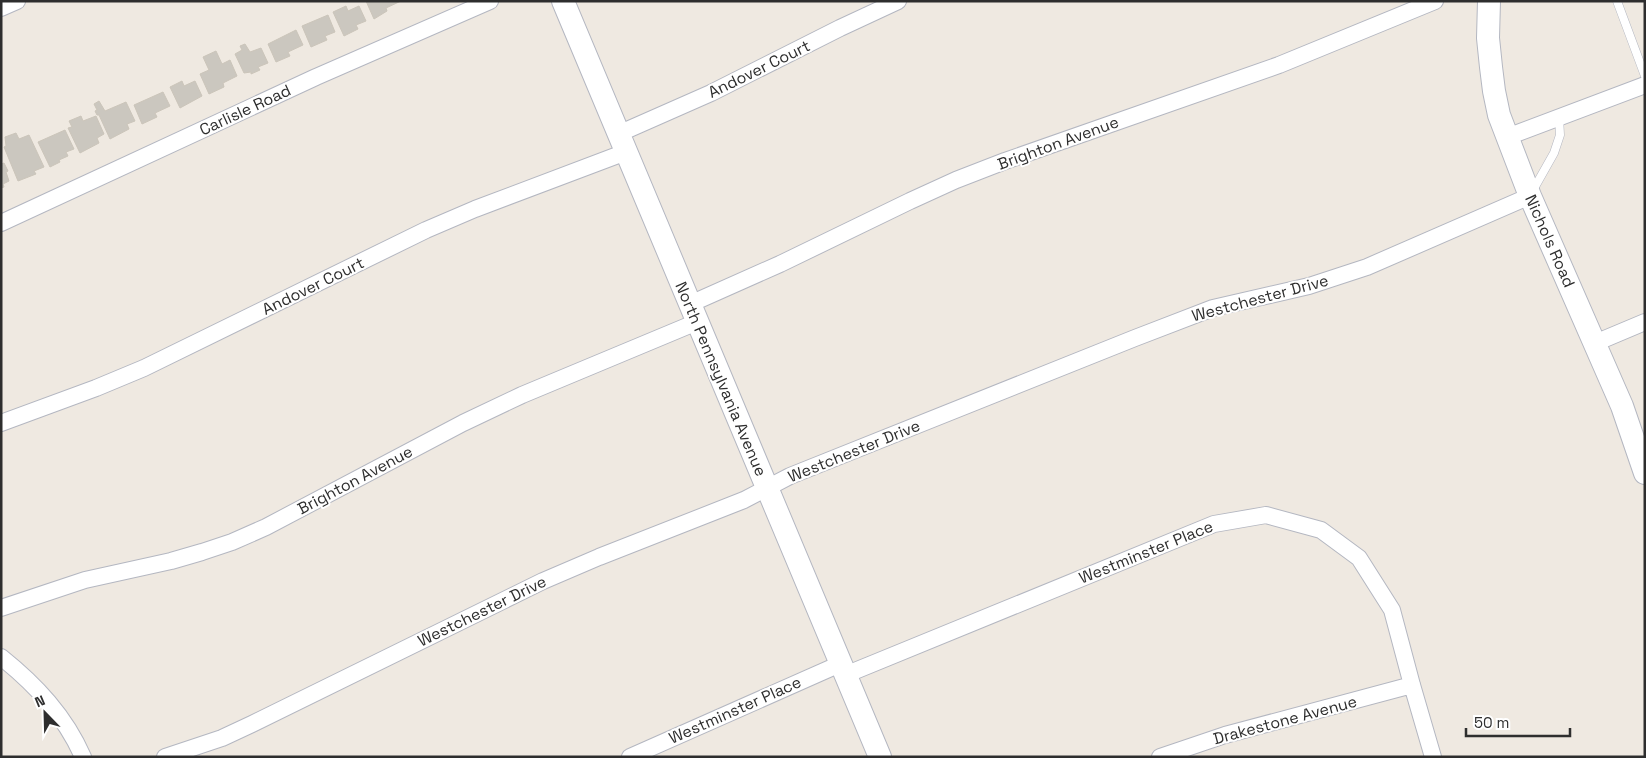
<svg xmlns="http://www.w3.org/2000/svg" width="1646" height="758" font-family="'Space Grotesk',sans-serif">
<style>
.building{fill:#cbc7bf;stroke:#cbc5ba}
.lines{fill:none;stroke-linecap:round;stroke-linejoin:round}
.lane-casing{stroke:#b4b7c1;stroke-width:9}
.street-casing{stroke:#b4b7c1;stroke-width:18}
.secondary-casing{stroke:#b4b7c1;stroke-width:24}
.lane{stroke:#fff;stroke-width:8}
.street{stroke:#fff;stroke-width:16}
.secondary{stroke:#fff;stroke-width:22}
.labels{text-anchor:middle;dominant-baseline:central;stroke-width:4;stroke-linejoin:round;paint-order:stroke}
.street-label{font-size:16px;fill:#2e2e2e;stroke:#fff}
</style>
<rect width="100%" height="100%" fill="#efe9e1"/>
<!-- building -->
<path class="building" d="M366,1H401L386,8L387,11L374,19Z
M346,6L348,11L359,6L366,21L356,25L358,29L344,36L333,12Z
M328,15L335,32L325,36L327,40L311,47L302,26Z
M296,30L303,45L288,52L290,56L276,62L268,44Z
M245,44L250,52L261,48L268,63L258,67L260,70L251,74V72L244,73L235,54L242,50L240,46Z
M216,51L222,64L230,60L237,76L223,83L224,87L209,94L200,74L209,70L203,57Z
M182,81L184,86L195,81L202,96L180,108L170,87Z
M163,92L170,106L155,113L157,117L142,124L134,105Z
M99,101L105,111L126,102L135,121L127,124L129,129L110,139L99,115H97L95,111L97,110L94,104Z
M81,116L83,121L96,116L104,134L97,138L99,143L80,153L68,128L72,127L69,121Z
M65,130L74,149L66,152L68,156L59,160L60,162L50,167L38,142Z
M16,133L19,139L29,135L44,167L34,171L36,174L18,181L4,147L6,146L5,137Z
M4,163L8,171L6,172L9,181L3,184L4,187L1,188V164Z"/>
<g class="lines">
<!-- lane casing -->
<g class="lane-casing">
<path id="lane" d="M1617,1L1645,76
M1532,192L1554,153L1560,135L1559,117"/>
</g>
<!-- street casing -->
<g class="street-casing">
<path id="street" d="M1,8L17,1
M618,134L711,93L840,28L898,1
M1507,137L1645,85
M1,223L316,77L490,1
M690,304L780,264L910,201L956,180L1005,161L1279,65L1435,1
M1595,343L1645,322
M1,423L96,388L144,368L426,230L475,209L626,152
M1,608L85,580L171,561L202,552L232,542L266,527L463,423L522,395L697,322
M1,657C36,685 65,716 83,757
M845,675L1214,524L1266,515L1321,530L1359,558L1392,610L1412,685L1433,757
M165,757L222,738L252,724L543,581L599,557L744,500L790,476L1135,338L1213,308L1309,286L1367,267L1530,196
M630,757L840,664
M1160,757L1225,735L1412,685"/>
</g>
<!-- secondary casing -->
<g class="secondary-casing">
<path id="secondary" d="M563,1L880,757
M1489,1L1488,38L1491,67L1494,91L1499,115L1530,196L1622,406L1645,473"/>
</g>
<!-- lane -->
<use href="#lane" class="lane"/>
<!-- street -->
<use href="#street" class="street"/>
<!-- secondary -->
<use href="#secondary" class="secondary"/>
</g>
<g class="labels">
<!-- street labels -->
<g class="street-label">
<text transform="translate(759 69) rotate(-26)">Andover Court</text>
<text transform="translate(245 110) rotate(-25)">Carlisle Road</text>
<text transform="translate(1058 143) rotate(-20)">Brighton Avenue</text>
<text transform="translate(1550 241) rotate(66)">Nichols Road</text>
<text transform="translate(313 286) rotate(-26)">Andover Court</text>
<text transform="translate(1260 298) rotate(-15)">Westchester Drive</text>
<text transform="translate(721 379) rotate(67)">North Pennsylvania Avenue</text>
<text transform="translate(854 451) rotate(-22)">Westchester Drive</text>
<text transform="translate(355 480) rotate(-28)">Brighton Avenue</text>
<text transform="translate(1146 552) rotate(-22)">Westminster Place</text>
<text transform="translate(482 611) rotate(-26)">Westchester Drive</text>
<text transform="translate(735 710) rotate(-24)">Westminster Place</text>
<text transform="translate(1285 720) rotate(-15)">Drakestone Avenue</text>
</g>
</g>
<!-- border -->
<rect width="1646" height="758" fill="none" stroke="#2e2e2e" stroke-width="5"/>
<!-- north arrow -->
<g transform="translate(45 713) rotate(337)" stroke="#ffffff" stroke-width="4" paint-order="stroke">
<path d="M0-4L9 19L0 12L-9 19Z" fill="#2e2e2e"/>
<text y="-8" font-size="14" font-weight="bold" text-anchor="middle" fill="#2e2e2e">N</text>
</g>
<!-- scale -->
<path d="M1466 728v8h104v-8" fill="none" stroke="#2e2e2e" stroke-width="2.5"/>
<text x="1474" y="728" font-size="15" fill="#2e2e2e" stroke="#ffffff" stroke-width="4" paint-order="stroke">50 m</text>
</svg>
